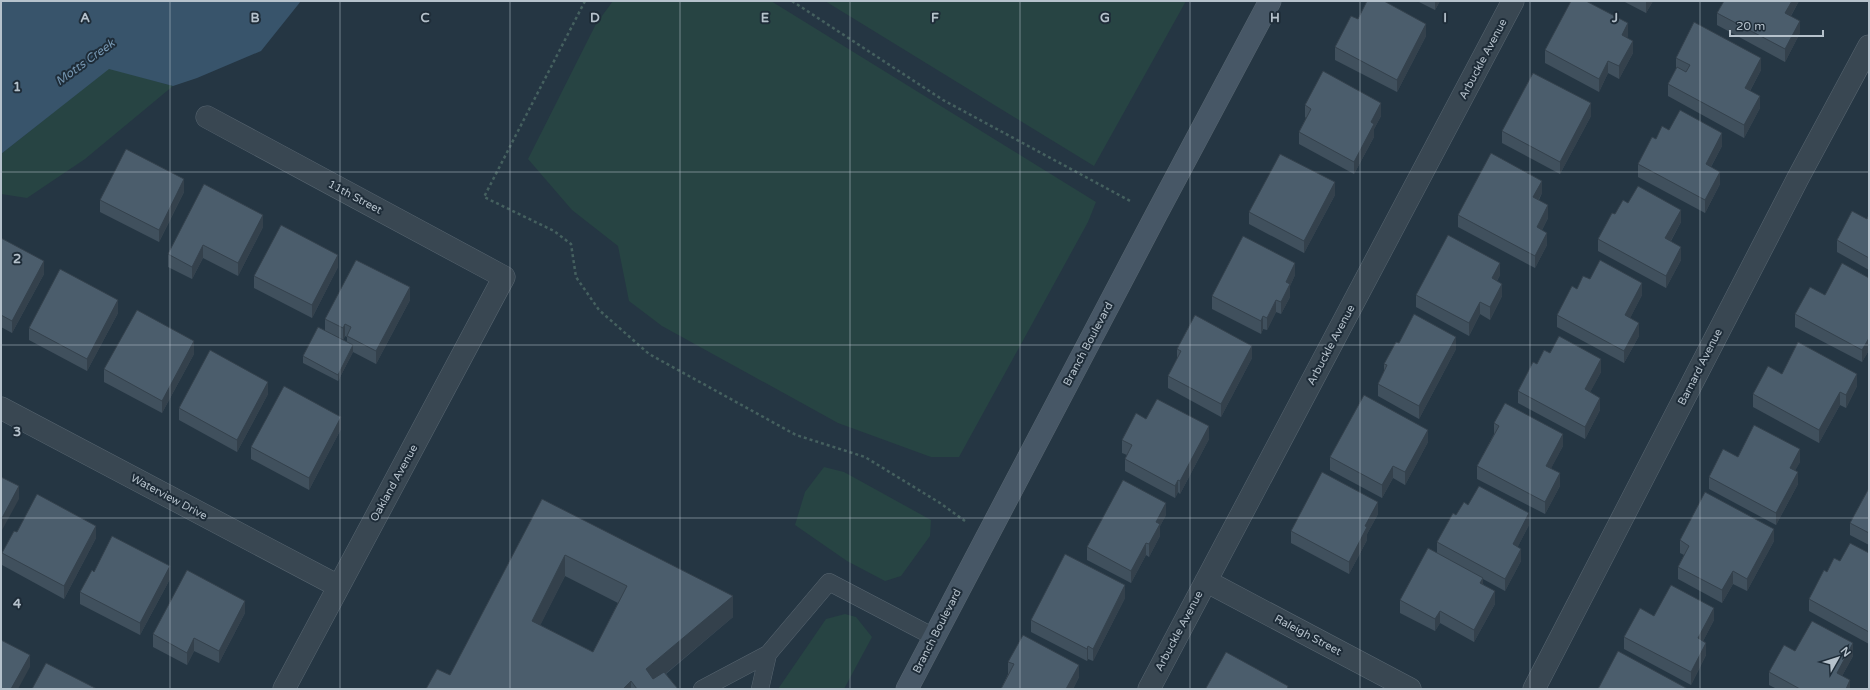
<svg xmlns="http://www.w3.org/2000/svg" width="1870" height="690" font-family="'Varela Round',sans-serif">
<style>
.green{fill:#274443}
.water{fill:#38546b}
.lines{fill:none;stroke-linecap:round;stroke-linejoin:round}
.lane-casing{stroke:#576570;stroke-width:18}
.street-casing{stroke:#576570;stroke-width:23}
.secondary-casing{stroke:#576570;stroke-width:23}
.path{stroke:#45605f;stroke-width:2.5;stroke-dasharray:3 3;stroke-linecap:butt}
.lane{stroke:#394752;stroke-width:17}
.street{stroke:#394752;stroke-width:22}
.secondary{stroke:#475766;stroke-width:22}
.wall{fill:#40505d;fill-rule:evenodd}
.shaded-wall{fill:#34414c}
.building{fill:#4b5d6c;stroke:#34414c;fill-rule:evenodd}
.grid{fill:none;stroke:#b6c2cc;stroke-width:1;stroke-opacity:0.55}
.labels{text-anchor:middle;dominant-baseline:central;stroke-width:4;stroke-linejoin:round;paint-order:stroke}
.street-label{font-size:11px;fill:#b6c2cc;stroke:#1e2c38}
.water-label{font-size:12px;font-style:italic;fill:#7596b1;stroke:#1e2c38}
.grid-label{font-size:13px;text-anchor:middle;font-weight:bold;fill:#b6c2cc;stroke:#1e2c38;stroke-width:4;stroke-linejoin:round;paint-order:stroke}
</style>
<rect width="100%" height="100%" fill="#253643"/>
<!-- green -->
<path class="green" d="M613,1H771L1096,202L1088,222L959,457H931L838,423L662,326L629,301L618,246L572,210L528,159L596,24Z
M825,1H1186L1094,166Z
M109,68L173,86L85,159L27,198L1,194V154Z
M824,467L844,472L931,520L930,536L901,576L885,581L847,561L795,525L805,492Z
M845,614L856,617L872,637L844,689H778L826,619Z"/>
<!-- water -->
<path class="water" d="M1,1H301L261,51L197,78L173,86L109,69L1,154Z"/>
<g class="lines">
<!-- lane casing -->
<g class="lane-casing">
<path id="lane" d="M702,689L768,654L829,582L934,637
M760,689L768,654"/>
</g>
<!-- street casing -->
<g class="street-casing">
<path id="street" d="M207,117L504,277L284,689
M1,408L338,586
M1206,581L1410,689
M1149,689L1513,1
M1534,689L1798,178L1869,46"/>
</g>
<!-- secondary casing -->
<g class="secondary-casing">
<path id="secondary" d="M907,689L1156,215L1270,1"/>
</g>
<!-- path -->
<path class="path" d="M585,1L484,197L554,231L571,244L576,277L599,310L649,354L796,435L865,457L940,503L965,521
M792,1L943,100L1132,202"/>
<!-- lane -->
<use href="#lane" class="lane"/>
<!-- street -->
<use href="#street" class="street"/>
<!-- secondary -->
<use href="#secondary" class="secondary"/>
</g>
<!-- wall -->
<path class="wall" d="M1417,1H1440L1435,10Z
M1623,1H1653L1646,13Z
M1724,1H1799L1791,16L1800,33L1785,62L1717,25V13Z
M1426,36L1397,92L1335,60V47Z
M1628,36L1627,37L1633,53L1619,79L1608,73L1599,92L1545,63V50Z
M1676,58L1761,70L1750,91L1760,108L1744,138L1668,96V84L1676,69Z
M1305,105L1381,116L1374,129V137L1354,174L1299,144V132L1306,118L1305,117Z
M1591,116L1560,174L1502,143V131Z
M1669,130L1722,146L1711,167L1720,184L1705,213L1638,177V164L1656,139Z
M184,192L159,242L100,212V200Z
M1542,193L1539,200L1548,218L1542,230L1547,245L1535,268L1458,227V215Z
M1335,195L1304,253L1249,224V212Z
M1628,203L1681,222L1671,241L1681,260L1666,288L1598,251V239L1615,214Z
M1869,215V270L1837,252V240L1867,219Z
M263,227L238,276L203,258L192,279L168,267V254Z
M1,238L44,274L12,333L1,327Z
M338,267L312,318L254,288V276Z
M1295,275L1290,286V297L1281,314L1276,312L1267,330L1263,329L1261,334L1212,309V296Z
M1500,275L1497,281L1502,296L1490,320L1480,314L1469,336L1416,307V295Z
M1869,278V350L1862,362L1795,327V314L1825,295Z
M1590,279L1642,295L1630,318L1639,336L1624,363L1557,327V315L1577,289Z
M410,300L376,364L353,352L338,381L303,363V356L325,331V319ZM345,336L347,337V342L343,340Z
M118,313L87,371L29,340V328Z
M1399,343L1456,349L1419,419L1378,396V384L1384,372V364Z
M1177,349L1252,358L1221,417L1168,388V376L1177,359Z
M1550,353L1601,372L1590,392L1600,410L1585,439L1518,403V391L1537,364Z
M194,354L162,413L104,382V369Z
M1782,374L1857,386L1846,408L1840,405L1819,443L1753,407V394Z
M268,394L237,452L179,420V408Z
M1146,419L1209,439L1180,494L1178,492L1175,498L1125,471V459L1127,455L1122,453V440Z
M1494,423L1563,446L1551,468L1560,486L1545,514L1477,479V466L1494,434Z
M341,429L309,490L251,459V447Z
M1428,442L1405,485L1393,478L1382,498L1330,470V457Z
M1738,457L1800,462L1795,470L1798,484L1776,525L1709,489V477Z
M1869,488V545L1850,535V523Z
M542,499L733,617L666,674L678,689H426L450,675ZM565,576L618,603L593,652L540,625Z
M1468,505L1529,525L1518,546L1521,561L1505,591L1483,579V584L1495,604L1474,642L1440,623L1435,631L1400,613V600L1437,553V542L1456,515Z
M1378,514L1367,534V540L1349,574L1291,543V531Z
M1166,515L1160,526V536L1149,557L1146,555L1131,583L1087,560V547Z
M17,532L96,538L64,599L2,565V553Z
M1680,540L1774,541L1747,591L1733,584L1722,603L1678,579V567L1684,555L1680,553Z
M1869,553V644L1809,611V599L1840,561Z
M170,579L140,635L80,604V592Z
M1125,598L1093,661L1088,659L1087,661L1031,632V620Z
M245,613L219,663L194,651L187,665L153,647V634Z
M1654,616L1714,620L1703,641L1706,655L1691,685L1624,649V637Z
M1795,651L1853,656L1842,676L1850,689H1777L1769,685V672Z
M1008,662L1079,677L1073,689H1001L1008,674Z"/>
<!-- shaded-wall -->
<path class="shaded-wall" d="M1435,1H1440L1435,10Z
M1646,1H1653L1646,13Z
M1792,1H1799L1785,26V13Z
M1800,21V33L1785,62V49Z
M1628,23V36L1622,47V35Z
M1426,24V36L1397,92V80Z
M1633,41V53L1619,79V66Z
M1761,58V70L1745,100V88Z
M1608,61V73L1599,92V79Z
M1760,96V108L1744,138V125Z
M1381,103V116L1374,129V137L1354,174V162L1371,122Z
M1591,103V116L1560,174V162Z
M1722,133V146L1706,176V164Z
M1720,172V184L1705,213V200Z
M184,179V192L159,242V230Z
M1542,181V193L1533,209V197Z
M1335,182V195L1304,253V241Z
M1548,205V218L1537,240V227Z
M1681,210V222L1665,251V238Z
M263,215V227L238,276V263Z
M1547,233V245L1535,268V256Z
M203,245V258L192,279V267Z
M1681,247V260L1666,288V276Z
M338,255V267L312,318V305Z
M44,261V274L12,333V321Z
M1295,263V275L1290,286V297L1281,314V302L1286,282Z
M1500,263V275L1492,290V278Z
M1642,283V295L1625,328V315Z
M1502,284V296L1490,320V307Z
M410,287V300L376,364V351Z
M118,300V313L87,371V359Z
M1276,300V312L1267,330V318Z
M1480,302V314L1469,336V323Z
M1263,316V329L1261,334V321Z
M1639,323V336L1624,363V351Z
M345,324V336L343,340V328Z
M1456,337V349L1419,419V406Z
M1869,338V350L1862,362V350Z
M194,341V354L162,413V401Z
M353,345V352L338,381V375Z
M1252,346V358L1221,417V404Z
M1601,359V372L1585,402V389Z
M1857,374V386L1846,408V395Z
M268,382V394L237,452V440Z
M1840,392V405L1819,443V430Z
M1600,398V410L1585,439V427Z
M341,417V429L309,490V478Z
M1209,426V439L1180,494V481Z
M1428,430V442L1405,485V472Z
M1563,434V446L1546,478V466Z
M1800,449V462L1790,480V468Z
M1393,466V478L1382,498V485Z
M1798,472V484L1776,525V513Z
M1560,473V486L1545,514V502Z
M1178,480V492L1175,498V486Z
M19,486V499L1,532V520Z
M1378,502V514L1367,534V540L1349,574V562L1365,526Z
M1166,503V515L1160,526V536L1149,557V544L1156,522Z
M1529,513V525L1513,556V544Z
M96,526V538L64,599V586Z
M1774,529V541L1747,591V579Z
M1146,543V555L1131,583V571Z
M1521,549V561L1505,591V579Z
M565,555V576L532,642V621Z
M170,566V579L140,635V623Z
M1733,571V584L1722,603V590Z
M1483,578V590L1480,583Z
M1125,585V598L1093,661V649Z
M1495,591V604L1474,642V630Z
M733,596V617L647,689L646,669Z
M245,601V613L219,663V651Z
M1714,608V620L1698,651V638Z
M1440,611V623L1435,631V619Z
M194,638V651L187,665V653Z
M1706,643V655L1691,685V672Z
M1853,643V656L1837,685V673Z
M1088,646V659L1087,661V649Z
M30,655V667L18,689H11Z
M1079,665V677L1073,689H1066Z
M1850,680V689H1846Z
M631,681V689H623Z"/>
<!-- building -->
<path class="building" d="M1367,1H1384L1426,24L1397,80L1335,47L1351,16L1358,19Z
M1571,1H1586L1628,23L1622,35L1633,41L1619,66L1608,61L1599,79L1545,50Z
M1724,1H1792L1785,13L1800,21L1785,49L1717,13Z
M1694,22L1761,58L1745,88L1760,96L1744,125L1668,84L1677,67L1686,72L1690,65L1676,58Z
M1323,71L1381,103L1371,122L1374,124L1354,162L1299,132L1311,109L1305,105Z
M1533,73L1591,103L1560,162L1502,131Z
M1680,110L1722,133L1706,164L1720,172L1705,200L1638,164L1652,137L1656,139L1662,126L1669,130Z
M126,149L184,179L159,230L100,200Z
M1491,153L1542,181L1533,197L1548,205L1537,227L1547,233L1535,256L1458,215Z
M1280,154L1335,182L1304,241L1249,212Z
M204,184L263,215L238,263L203,245L192,267L168,254Z
M1638,186L1681,210L1665,238L1681,247L1666,276L1598,239L1612,213L1615,214L1623,200L1628,203Z
M1852,211L1867,219L1869,215V258L1837,240Z
M281,225L338,255L312,305L254,276Z
M1448,235L1500,263L1492,278L1502,284L1490,307L1480,302L1469,323L1416,295Z
M1243,236L1295,263L1286,282L1290,284L1281,302L1276,300L1267,318L1263,316L1261,321L1212,296Z
M1,238L44,261L12,321L1,315Z
M356,260L410,287L376,351L347,336L351,327L345,324L343,328L325,319Z
M1600,260L1642,283L1625,315L1639,323L1624,351L1557,315L1572,286L1577,289L1583,276L1590,279Z
M1842,263L1869,278V338L1862,350L1795,314L1810,287L1825,295Z
M60,269L118,300L87,359L29,328Z
M137,310L194,341L162,401L104,369Z
M1414,314L1456,337L1419,406L1378,384L1387,365L1384,364L1396,342L1399,343Z
M1195,315L1252,346L1221,404L1168,376L1181,351L1177,349Z
M318,327L353,345L338,375L303,356Z
M1559,336L1601,359L1585,389L1600,398L1585,427L1518,391L1533,362L1537,364L1544,350L1550,353Z
M1798,342L1857,374L1846,395L1840,392L1819,430L1753,394L1768,366L1782,374Z
M210,350L268,382L237,440L179,408Z
M284,386L341,417L309,478L251,447Z
M1364,395L1428,430L1405,472L1393,466L1382,485L1330,457Z
M1157,399L1209,426L1180,481L1178,480L1175,486L1125,459L1132,445L1122,440L1136,413L1146,419Z
M1505,403L1563,434L1546,466L1560,473L1545,502L1477,466L1499,426L1494,423Z
M1754,425L1800,449L1790,468L1798,472L1776,513L1709,477L1723,449L1738,457Z
M1322,472L1378,502L1365,526L1367,527L1349,562L1291,531Z
M1,477L19,486L1,520Z
M1123,480L1166,503L1156,522L1160,524L1149,544L1146,543L1131,571L1087,547Z
M1479,486L1529,513L1513,544L1521,549L1505,579L1437,542L1453,513L1456,515L1464,502L1468,505Z
M1869,488V533L1850,523Z
M1705,492L1774,529L1747,579L1733,571L1722,590L1678,567L1689,546L1680,540Z
M37,494L96,526L64,586L2,553L14,531L17,532Z
M542,499L733,596L646,669L653,679L664,672L678,689H637L631,681L623,689H426L437,669L450,675ZM565,555L627,586L593,652L532,621Z
M112,536L170,566L140,623L80,592L92,570L94,572Z
M1850,543L1869,553V632L1809,599L1824,570L1827,572L1834,558L1840,561Z
M1428,548L1483,578L1480,583L1495,591L1474,630L1440,611L1435,619L1400,600Z
M1065,554L1125,585L1093,649L1088,646L1087,649L1031,620Z
M187,570L245,601L219,651L194,638L187,653L153,634Z
M1671,585L1714,608L1698,638L1706,643L1691,672L1624,637L1640,608L1654,616Z
M1812,621L1853,643L1837,673L1850,680L1846,689H1800L1769,672L1784,645L1795,651Z
M1023,635L1079,665L1066,689H1001L1014,664L1008,662Z
M1,640L30,655L11,689H1Z
M1618,651L1688,689H1598Z
M1226,652L1288,686L1287,689H1207L1206,688Z
M46,663L97,689H32Z"/>
<!-- grid -->
<path class="grid" d="M170,1V689M340,1V689M510,1V689M680,1V689M850,1V689M1020,1V689M1190,1V689M1360,1V689M1530,1V689M1700,1V689M1,172H1869M1,345H1869M1,518H1869"/>
<g class="labels">
<!-- street labels -->
<g class="street-label">
<text transform="translate(1483 59) rotate(-62)">Arbuckle Avenue</text>
<text transform="translate(355 197) rotate(28)">11th Street</text>
<text transform="translate(1088 344) rotate(-62)">Branch Boulevard</text>
<text transform="translate(1331 345) rotate(-62)">Arbuckle Avenue</text>
<text transform="translate(1700 367) rotate(-63)">Barnard Avenue</text>
<text transform="translate(394 483) rotate(-61)">Oakland Avenue</text>
<text transform="translate(169 497) rotate(28)">Waterview Drive</text>
<text transform="translate(937 631) rotate(-63)">Branch Boulevard</text>
<text transform="translate(1179 631) rotate(-62)">Arbuckle Avenue</text>
<text transform="translate(1308 635) rotate(28)">Raleigh Street</text>
</g>
<!-- water labels -->
<g class="water-label">
<text transform="translate(85 62) rotate(-36)">Motts Creek</text>
</g>
</g>
<g class="grid-label">
<text x="85" y="22">A</text>
<text x="255" y="22">B</text>
<text x="425" y="22">C</text>
<text x="595" y="22">D</text>
<text x="765" y="22">E</text>
<text x="935" y="22">F</text>
<text x="1105" y="22">G</text>
<text x="1275" y="22">H</text>
<text x="1445" y="22">I</text>
<text x="1615" y="22">J</text>
<text x="17" y="91">1</text>
<text x="17" y="263">2</text>
<text x="17" y="436">3</text>
<text x="17" y="608">4</text>
</g>
<!-- border -->
<rect width="1870" height="690" fill="none" stroke="#b6c2cc" stroke-width="4"/>
<!-- north arrow -->
<g transform="translate(1838 658) rotate(51)" stroke="#1e2c38" stroke-width="3" paint-order="stroke">
<path d="M0-3L7 15L0 10L-7 15Z" fill="#b6c2cc"/>
<text y="-6" font-size="11" font-weight="bold" text-anchor="middle" fill="#b6c2cc">N</text>
</g>
<!-- scale -->
<path d="M1730 30v6h93v-6" fill="none" stroke="#b6c2cc" stroke-width="2"/>
<text x="1736" y="30" font-size="12" fill="#b6c2cc" stroke="#1e2c38" stroke-width="3" paint-order="stroke">20 m</text>
</svg>
